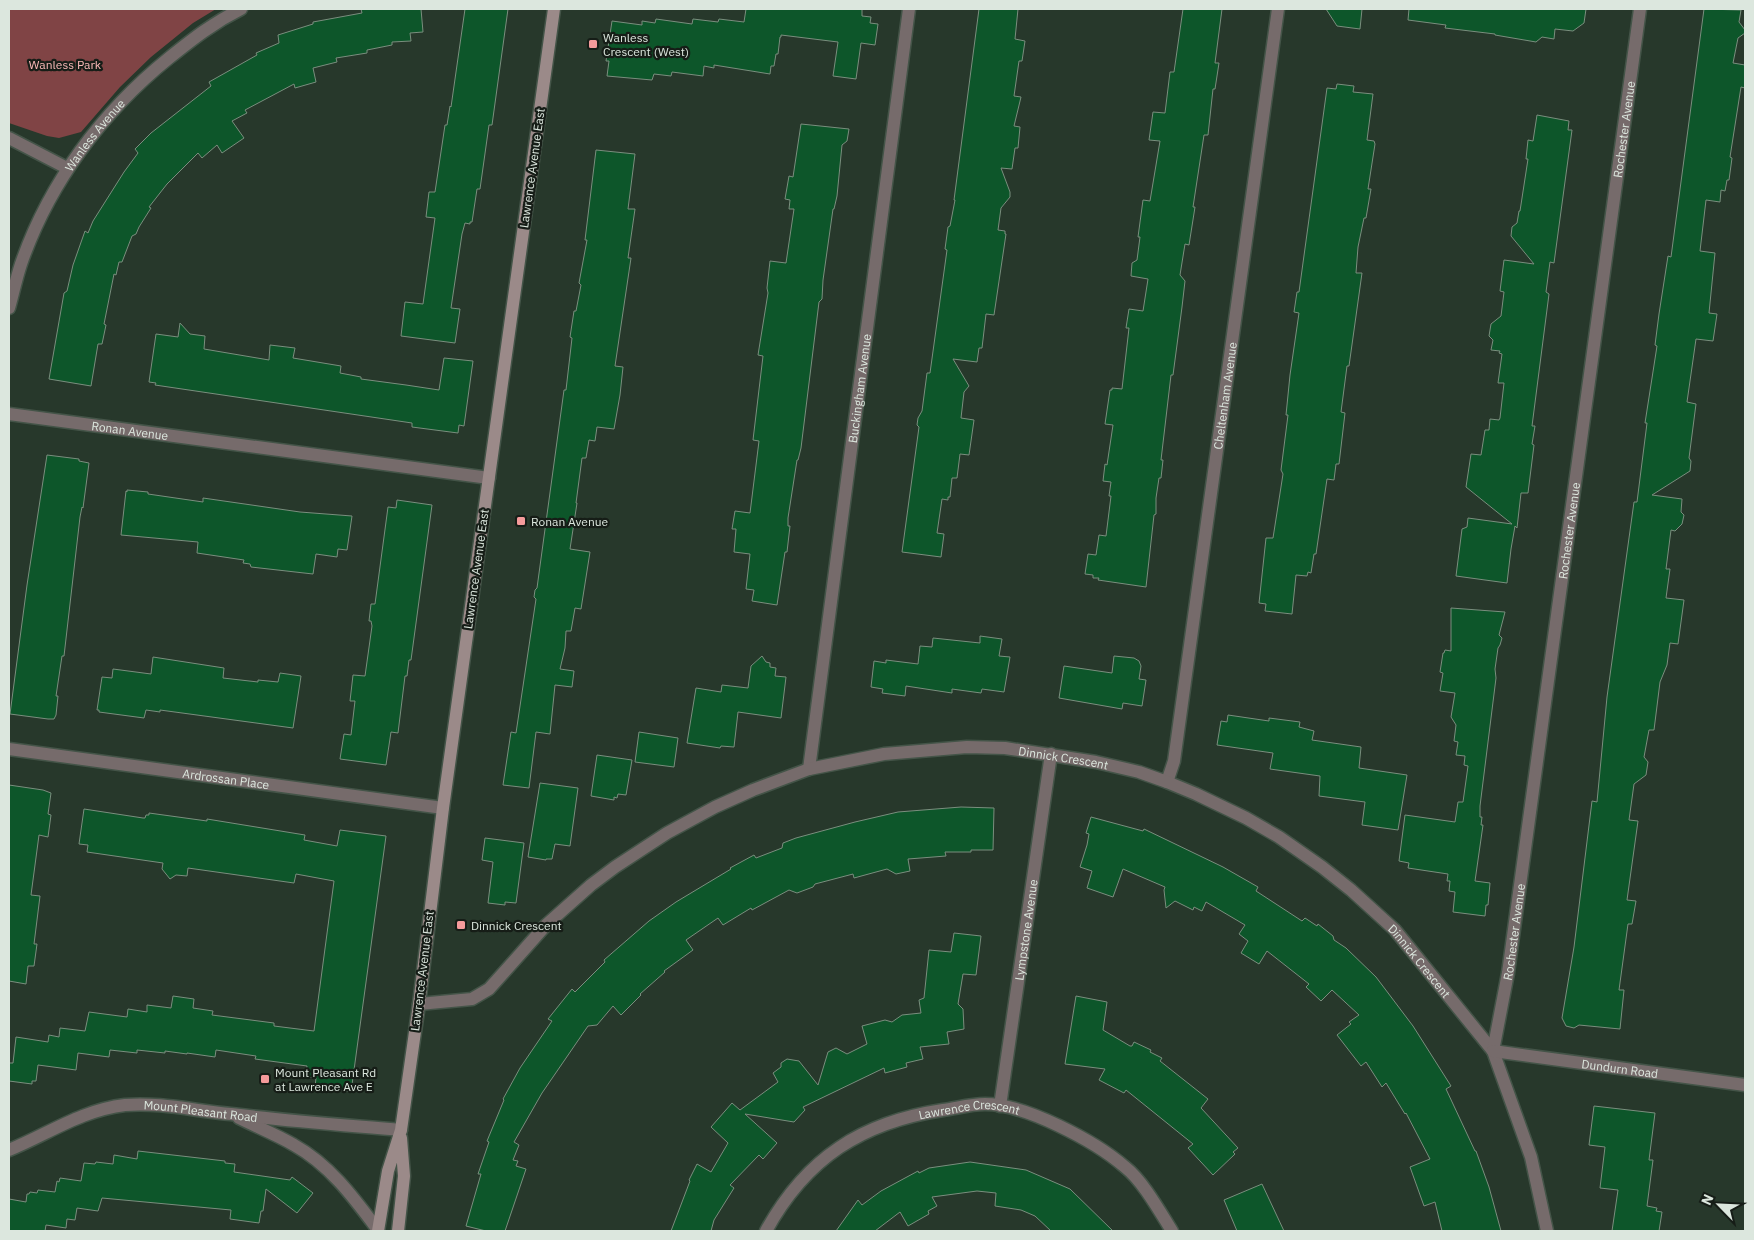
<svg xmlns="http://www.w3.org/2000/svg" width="1754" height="1240" font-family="'IBM Plex Sans',sans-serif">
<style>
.green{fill:#804445}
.building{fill:#0d562a;stroke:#7a8e7e}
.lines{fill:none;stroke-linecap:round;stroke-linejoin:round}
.minor-casing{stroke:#445448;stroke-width:15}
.tertiary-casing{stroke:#445448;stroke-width:15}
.secondary-casing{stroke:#445448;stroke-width:15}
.minor{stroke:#766b6b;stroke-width:12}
.tertiary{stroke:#766b6b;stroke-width:12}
.secondary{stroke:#9b8a89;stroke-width:12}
.poi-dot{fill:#f59b9b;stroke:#161d17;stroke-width:2}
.labels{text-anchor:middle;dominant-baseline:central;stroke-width:4.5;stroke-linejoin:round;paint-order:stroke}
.poi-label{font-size:12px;fill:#dce7de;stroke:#161d17;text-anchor:start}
.park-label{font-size:12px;fill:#fbb9b8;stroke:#161d17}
.street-label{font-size:12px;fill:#dce7de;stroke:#161d17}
</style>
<rect width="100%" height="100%" fill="#27382b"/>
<!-- green -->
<path class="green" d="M9,9H216L193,23L151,57L120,87L81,132L59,138L47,136L9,123Z"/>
<!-- building -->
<path class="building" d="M361,9H421L423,32L410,33L411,41L392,42V45L367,50V53L336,58L337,62L313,68L316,82L295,88L294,84L245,110L247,113L232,121L244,138L222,153L217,145L202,158L198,153L167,184L149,207L151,208L139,227L136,234L132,236L122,262H119L116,275L114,274L104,324L106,325L102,344H98L91,386L49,379L64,293L67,291L73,265L85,231L88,233L93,221L124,172L138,153L135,149L151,133L211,86L209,82L257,55L256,53L279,43L278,35L313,24V22L362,13Z
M465,9H508L492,125H489L480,189H477L472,222H470V224L465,223L462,234L451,308L460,309L455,343L401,336L405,302L423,304L435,218L426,217L429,192H435L445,125H447L450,106L451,107Z
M746,9H862V16L871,17L870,23L878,24L875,45L861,43L856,79L833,76L838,42L781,35V37H780L778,54H776L774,66H771L770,74L714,65V68L704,66L703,76L672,72L671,76L654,74L652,80L607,76L609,61H606L612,21L642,25V21L655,23L656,19L692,24L693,19L718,22L719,19L744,22Z
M979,9H1018L1015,39L1025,41L1022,61H1019L1014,96L1021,97L1014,126L1020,127L1018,148H1015L1012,169L1001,168L1010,192V197L1001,208L998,230L1005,231V234H1006L994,315L986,314L982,348H979L977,362L953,359L969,386L964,392L961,418L974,420L969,455L960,454L957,478H952L950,497H948V500L942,499L937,533L944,534L941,557L902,552L919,427L917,425L918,418L922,411L927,373H930L947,250L945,249L948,227L950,226L955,200H954Z
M1183,9H1222L1215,63H1219L1215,89H1213L1208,135H1204L1193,207H1195L1189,245L1185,244L1180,275L1185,281L1182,307L1173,375H1171L1161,460H1163L1161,478H1159L1156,498V514L1154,515L1146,587L1098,580L1099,578H1093V575L1085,574L1088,554L1096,555L1099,535L1106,536L1111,496H1109L1111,482L1103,481L1105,464L1107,465L1113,425L1105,424L1110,390H1112V388L1122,389L1129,328H1126L1129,309L1143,311L1148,279L1131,276L1132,263L1137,260L1140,237H1138L1143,200L1150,201L1160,141L1149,140L1153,112L1165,113L1170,72H1174Z
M1326,9H1362L1360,29L1337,26Z
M1409,9H1586L1584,23L1573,31L1555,29L1554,39L1542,37L1536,42L1495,35V34L1445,28L1446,25L1408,20Z
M1704,9L1741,10L1739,22L1745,30V33L1738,38L1733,63L1745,65V88L1741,87L1730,157L1732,158L1729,180H1727L1725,191L1721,190L1720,202L1706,200L1700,251L1715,253L1709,313L1717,314L1713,341L1696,339L1687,402L1696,404L1689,458L1691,461L1690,471L1652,495L1682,499L1681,512L1684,515L1682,524L1675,531L1671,530L1666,569H1670L1666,598L1684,600L1678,644L1670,643L1667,665L1660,682L1654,730H1649L1644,757L1648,762L1646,775L1634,784L1629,820L1638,821L1627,900L1636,901L1632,924H1628L1619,990H1624L1620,1029L1579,1025L1574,1028L1566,1026L1562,1018L1574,947L1592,801L1597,802L1607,697L1634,502H1637L1647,423H1645L1657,346L1655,345L1659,314L1668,256L1671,257Z
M1337,84L1354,86L1353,92L1373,94L1367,140L1374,141L1375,144L1368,189H1371L1366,218H1364L1358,247L1356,273H1362L1349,366H1347L1341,412L1345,413L1339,464H1336L1334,480L1327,479L1316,554H1314L1311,573L1308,572L1307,576L1296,575L1292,614L1265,611L1266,604L1259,603L1266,538H1273L1283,474L1281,470L1288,415H1286L1290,375L1299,313L1294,312L1297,292H1299L1327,88L1336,89Z
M1537,115L1569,121L1568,130H1572L1554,263L1550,262L1546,292L1549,294L1532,426H1535L1532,444L1534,445L1528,493H1521L1517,528L1515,526L1511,549L1507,583L1456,576L1462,529L1467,527L1468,518L1512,524L1466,487L1471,454L1481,455L1485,430H1489L1490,419L1499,420L1500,418L1504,383H1498L1502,354L1499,353L1500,351L1491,350L1493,340L1489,336L1491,324L1501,316L1504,292L1500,291L1504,260L1534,264L1511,236L1512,227L1517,223L1519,211H1520L1528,159H1526L1528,140L1533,141Z
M801,124L849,129L847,141L842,145L837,196L834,209H833L823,280L822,299L819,302L801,448L798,460H797L788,518V526H790L787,552H785L777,605L752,601L754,590L746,589L750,554L734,552L736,529H732L735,511L750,513L759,441L753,440L763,356L758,355L768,293L767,288L770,261L786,263L794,209H789L790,200L785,199L789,176L793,177Z
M596,150L635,154L628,209H635L628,258H631L615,366L623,367L620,395L614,429L597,427L595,441L589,440L586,458H582L576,503H577L570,549L590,552L581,609L575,608L571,631H566L565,648L560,669L574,671L572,687L555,685L550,734L536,732L529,788L503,785L511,732L516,733L536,599L534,597L535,590L537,588L564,390H566L572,338L570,337L574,311H576L581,285L579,283L587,240H585Z
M180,323L190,334L205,336L204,349L269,360L270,345L295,348L293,358L341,366L340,373L361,377V379L406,385L439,390L444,358L473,361L464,426L459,425L458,433L412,427V423L155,385L156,383L149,382L156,334L178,337Z
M47,455L79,459V461L89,463L83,508L82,507L80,517L64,656H62L56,696H58L56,715L54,719H48L10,714L27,585Z
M127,490L148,492V494L203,502V498L300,512L352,516L347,550L338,549L337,557L316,554L313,574L251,567L250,564L243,563L244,560L197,553L198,542L121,535L126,491L127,492Z
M397,500L432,505L411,660H409L407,676H405L398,733L391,732L386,765L340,759L344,734L351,735L355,701H350L353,675L365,676L372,626L371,621H369L371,604H375L388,507L396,508Z
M1451,608L1505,612L1499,635L1502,638L1500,645L1498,648L1495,669L1496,678L1480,806V817H1482L1481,825H1483L1475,881L1490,883L1488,905H1486L1485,916L1453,912L1455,892L1449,891L1450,881H1447L1448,874L1408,868L1409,863L1399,861L1405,815L1455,822L1458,802H1463L1468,766L1464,765L1465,756L1456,755L1458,742L1454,741L1456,725L1451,717L1455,693L1440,691L1443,673L1440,672L1443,653H1444L1445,650L1451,651Z
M980,636L1002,639L999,656L1010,657L1004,692L982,689L981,693L952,689V693L906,686L905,696L882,693L883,689L871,687L874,661L886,663V660L918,664L920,646L932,647L933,638L980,643Z
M762,656L766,662L770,663V667L776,668L775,676L786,677L781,718L738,712L734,747L721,746L720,748L687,743L696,688L721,692L722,685L748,688L751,666Z
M1114,656L1134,658L1139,661L1141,666L1139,679L1146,680L1142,706L1123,703L1122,709L1059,698L1064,666L1112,673Z
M153,657L224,668L223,678L258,682V680L278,682L280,673L301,676L293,728L160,710V712L146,710L144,718L99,712V710H97L102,677L112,678L113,669L151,674Z
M1228,715L1269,721V718L1300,722L1299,727L1314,731L1312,740L1361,747L1359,768L1407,775L1398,830L1362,825L1365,802L1319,796L1320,776L1270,769L1273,753L1217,745L1221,721L1227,722Z
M639,732L678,738L674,767L635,762Z
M597,755L632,760L626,795L618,794L617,798L614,797V800L591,796Z
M540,783L578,788L570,846L555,844L552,859H546V860L528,857Z
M9,785L43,790L51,793L48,814L51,815L48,837L39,835L31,895L40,896L34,944H37L34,966H28L26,984L9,981Z
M961,807L994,808L993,850H971V852H945L946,856L908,859L910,871L896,874L887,869L854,878L853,874L815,884L813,887L797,893L789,890L752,910L751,908L723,925L718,918L686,940L693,950L664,971L665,972L640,994L641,995L621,1015L613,1006L597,1025L588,1026L542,1093L514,1142L519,1145L513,1160L518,1161L516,1166L526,1169L505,1231H486L466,1226L481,1174H478L489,1142L487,1141L504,1100L503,1099L520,1068L552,1021L548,1019L572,989L575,992L605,962L604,960L649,921L676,902L731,869L730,868L754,855L756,858L782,848L783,843L796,838L855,822L898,812Z
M84,809L143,818H145L146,815H149V813L207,821V819L305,835L304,840L337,846L340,830L386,836L351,1092L315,1087L316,1078L306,1077L307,1066L255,1059L256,1056L216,1050L215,1057L187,1053V1054L165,1051V1053L137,1050V1053L110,1050L109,1057L78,1053L76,1070L38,1065L36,1081H32V1084L9,1081V1063H13L16,1037L48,1042L49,1035L59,1037L60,1028L85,1031L89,1012L127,1017L128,1009L147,1012V1005L171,1008L173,996L194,999L193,1008L213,1011L212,1015L274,1023V1026L314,1031L334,881L296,874L294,883L188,868L187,876L176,875L170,879L162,869L163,863L87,852L88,845L79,844Z
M1091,817L1143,831L1144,829L1223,867L1258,887L1256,891L1302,921L1305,918L1317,926L1318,924L1333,936L1334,940L1346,948L1376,977L1413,1026L1451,1086L1446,1089L1475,1151H1476L1489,1187L1501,1231H1442L1435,1202L1424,1206L1410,1167L1430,1159L1406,1113L1405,1114L1386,1083L1382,1087L1366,1062L1361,1066L1337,1035L1351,1024L1349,1022L1359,1015L1332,990L1321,1001L1306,987L1309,984L1267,951L1259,964L1241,953L1248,941L1239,934L1245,925L1206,902L1202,911L1194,907L1193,910L1175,901L1166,908L1164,890L1165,887L1123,869L1113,897L1087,888L1092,871L1080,867L1087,845L1089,834L1086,833Z
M485,838L524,843L516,903L505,902V905L488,903L493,862L482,860Z
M954,933L981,936L976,975L963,974L958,1004L963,1009L964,1029L947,1032L949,1044L920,1047L923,1059L906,1063L907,1067L885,1073L884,1068L803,1107L805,1110L794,1122L745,1114L777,1143L763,1159L759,1155L730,1185L734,1188L714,1220L711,1231H671L690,1181L689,1180L697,1164L711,1172L728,1143L711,1127L732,1103L740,1110L778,1082L773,1073L781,1067V1063L787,1059L799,1061L818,1085L828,1052L836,1048L847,1054L867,1044L862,1026L885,1020L892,1022L902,1015L921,1013L919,1000L924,998L929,950L951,952Z
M1076,996L1107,1002L1103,1030L1130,1046H1132L1134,1042L1151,1050L1150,1052L1162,1058L1160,1061L1208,1099L1201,1108L1238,1148L1233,1152L1235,1154L1213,1175L1188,1148L1193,1144L1126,1090L1124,1093L1099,1080L1105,1069L1065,1064Z
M1594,1106L1655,1113L1649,1160H1653L1647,1206L1657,1208L1656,1211L1662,1212L1659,1231H1612L1618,1190L1600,1188L1605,1147L1589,1145Z
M138,1151L225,1161V1163L235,1164L234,1172L290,1180L292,1177L313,1193L297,1213L266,1189L263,1211H261L259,1223L230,1219L231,1210L102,1198L98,1211L77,1208L75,1220L67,1219L66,1228L46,1225L45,1231H9V1199L26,1202L27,1194H29L30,1192L37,1193L38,1190L55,1192L57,1181L59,1182L60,1178L81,1181L84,1163L95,1164L96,1162L113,1164L114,1155L137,1159Z
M970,1162L1026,1170L1070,1189L1113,1231H1051L1035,1216L1021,1210L995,1206L996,1193L977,1191L932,1197L937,1206L928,1211L929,1214L908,1226L900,1212L875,1231H836L858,1200L862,1205L881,1191L918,1171L919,1173L929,1168Z
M1262,1184L1284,1231H1237L1224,1200Z"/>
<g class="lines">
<!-- minor casing -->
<g class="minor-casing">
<g id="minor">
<path d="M9,138L67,168"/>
<path id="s1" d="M9,308C13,294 16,279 21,264C49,183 102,112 169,58C194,38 213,23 241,9"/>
<path id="s2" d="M9,414L489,478"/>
<path id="s3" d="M9,749L443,808"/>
<path id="s4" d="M809,769L909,9"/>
<path id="s5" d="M1167,782L1174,761L1278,9"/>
<path id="s6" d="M419,1004L472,999L489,989L546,925L591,885L615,867L667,833L715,807L753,790L809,769L884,754L967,747L1005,748L1096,762L1139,772L1167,782L1196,794L1246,818L1279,837L1322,867L1351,890L1395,930L1493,1051L1531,1157L1547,1231"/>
<path id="s7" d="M1493,1051L1508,973L1640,9"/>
<path id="s8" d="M1493,1051L1745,1085"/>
<path id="s9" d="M1000,1106L1051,754"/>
<path id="s10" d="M766,1231C806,1158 862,1122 943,1110C957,1108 971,1104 985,1104C1025,1104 1095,1141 1125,1167C1143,1181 1160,1212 1172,1231"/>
</g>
</g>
<!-- tertiary casing -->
<g class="tertiary-casing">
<g id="tertiary">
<path d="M239,1118C257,1127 277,1135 294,1145C330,1165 354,1198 378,1230"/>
<path id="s11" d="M9,1150C48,1134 82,1110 125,1105C160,1102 196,1111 231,1114C287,1121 344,1125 401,1130"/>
</g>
</g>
<!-- secondary casing -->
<g class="secondary-casing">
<path id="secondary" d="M378,1231L388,1171L401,1130L419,1004L443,808L554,9
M398,1231L404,1176L401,1138"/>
</g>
<!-- minor -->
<use href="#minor" class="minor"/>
<!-- tertiary -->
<use href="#tertiary" class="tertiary"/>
<!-- secondary -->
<use href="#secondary" class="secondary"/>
</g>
<!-- markers -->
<g class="poi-dot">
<rect x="588" y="39" width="10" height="10" rx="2.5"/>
<rect x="516" y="516" width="10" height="10" rx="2.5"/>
<rect x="456" y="920" width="10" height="10" rx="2.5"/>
<rect x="260" y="1074" width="10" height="10" rx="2.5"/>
</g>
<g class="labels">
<!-- poi labels -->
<g class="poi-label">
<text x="603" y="37">Wanless<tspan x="603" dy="14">Crescent (West)</tspan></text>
<text x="531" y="521">Ronan Avenue</text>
<text x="471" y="925">Dinnick Crescent</text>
<text x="275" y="1072">Mount Pleasant Rd<tspan x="275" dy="14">at Lawrence Ave E</tspan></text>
</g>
<!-- park labels -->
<g class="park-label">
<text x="65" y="64">Wanless Park</text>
</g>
<!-- street labels -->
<g class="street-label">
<text stroke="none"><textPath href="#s7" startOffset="931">Rochester Avenue</textPath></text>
<text stroke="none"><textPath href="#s1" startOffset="195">Wanless Avenue</textPath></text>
<text transform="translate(532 168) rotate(-82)">Lawrence Avenue East</text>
<text stroke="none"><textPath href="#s4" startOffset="384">Buckingham Avenue</textPath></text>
<text stroke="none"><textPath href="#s5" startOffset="391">Cheltenham Avenue</textPath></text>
<text stroke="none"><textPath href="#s2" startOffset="122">Ronan Avenue</textPath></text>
<text stroke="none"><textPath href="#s7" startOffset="526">Rochester Avenue</textPath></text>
<text transform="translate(476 569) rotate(-82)">Lawrence Avenue East</text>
<text stroke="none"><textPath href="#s6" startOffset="724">Dinnick Crescent</textPath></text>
<text stroke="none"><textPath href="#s3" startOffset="219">Ardrossan Place</textPath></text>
<text stroke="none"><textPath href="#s9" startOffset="178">Lympstone Avenue</textPath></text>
<text stroke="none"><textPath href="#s7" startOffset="121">Rochester Avenue</textPath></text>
<text stroke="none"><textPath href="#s6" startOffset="1144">Dinnick Crescent</textPath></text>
<text transform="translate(422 971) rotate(-83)">Lawrence Avenue East</text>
<text stroke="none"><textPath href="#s8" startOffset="128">Dundurn Road</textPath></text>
<text stroke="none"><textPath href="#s11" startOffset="201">Mount Pleasant Road</textPath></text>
<text stroke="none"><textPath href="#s10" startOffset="250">Lawrence Crescent</textPath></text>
</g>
</g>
<!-- border -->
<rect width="1754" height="1240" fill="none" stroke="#dce7de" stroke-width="20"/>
<!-- north arrow -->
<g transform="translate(1719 1205) rotate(294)" stroke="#161d17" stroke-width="4" paint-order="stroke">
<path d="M0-4L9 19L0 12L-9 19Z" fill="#dce7de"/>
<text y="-8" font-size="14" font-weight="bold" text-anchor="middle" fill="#dce7de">N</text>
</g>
</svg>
